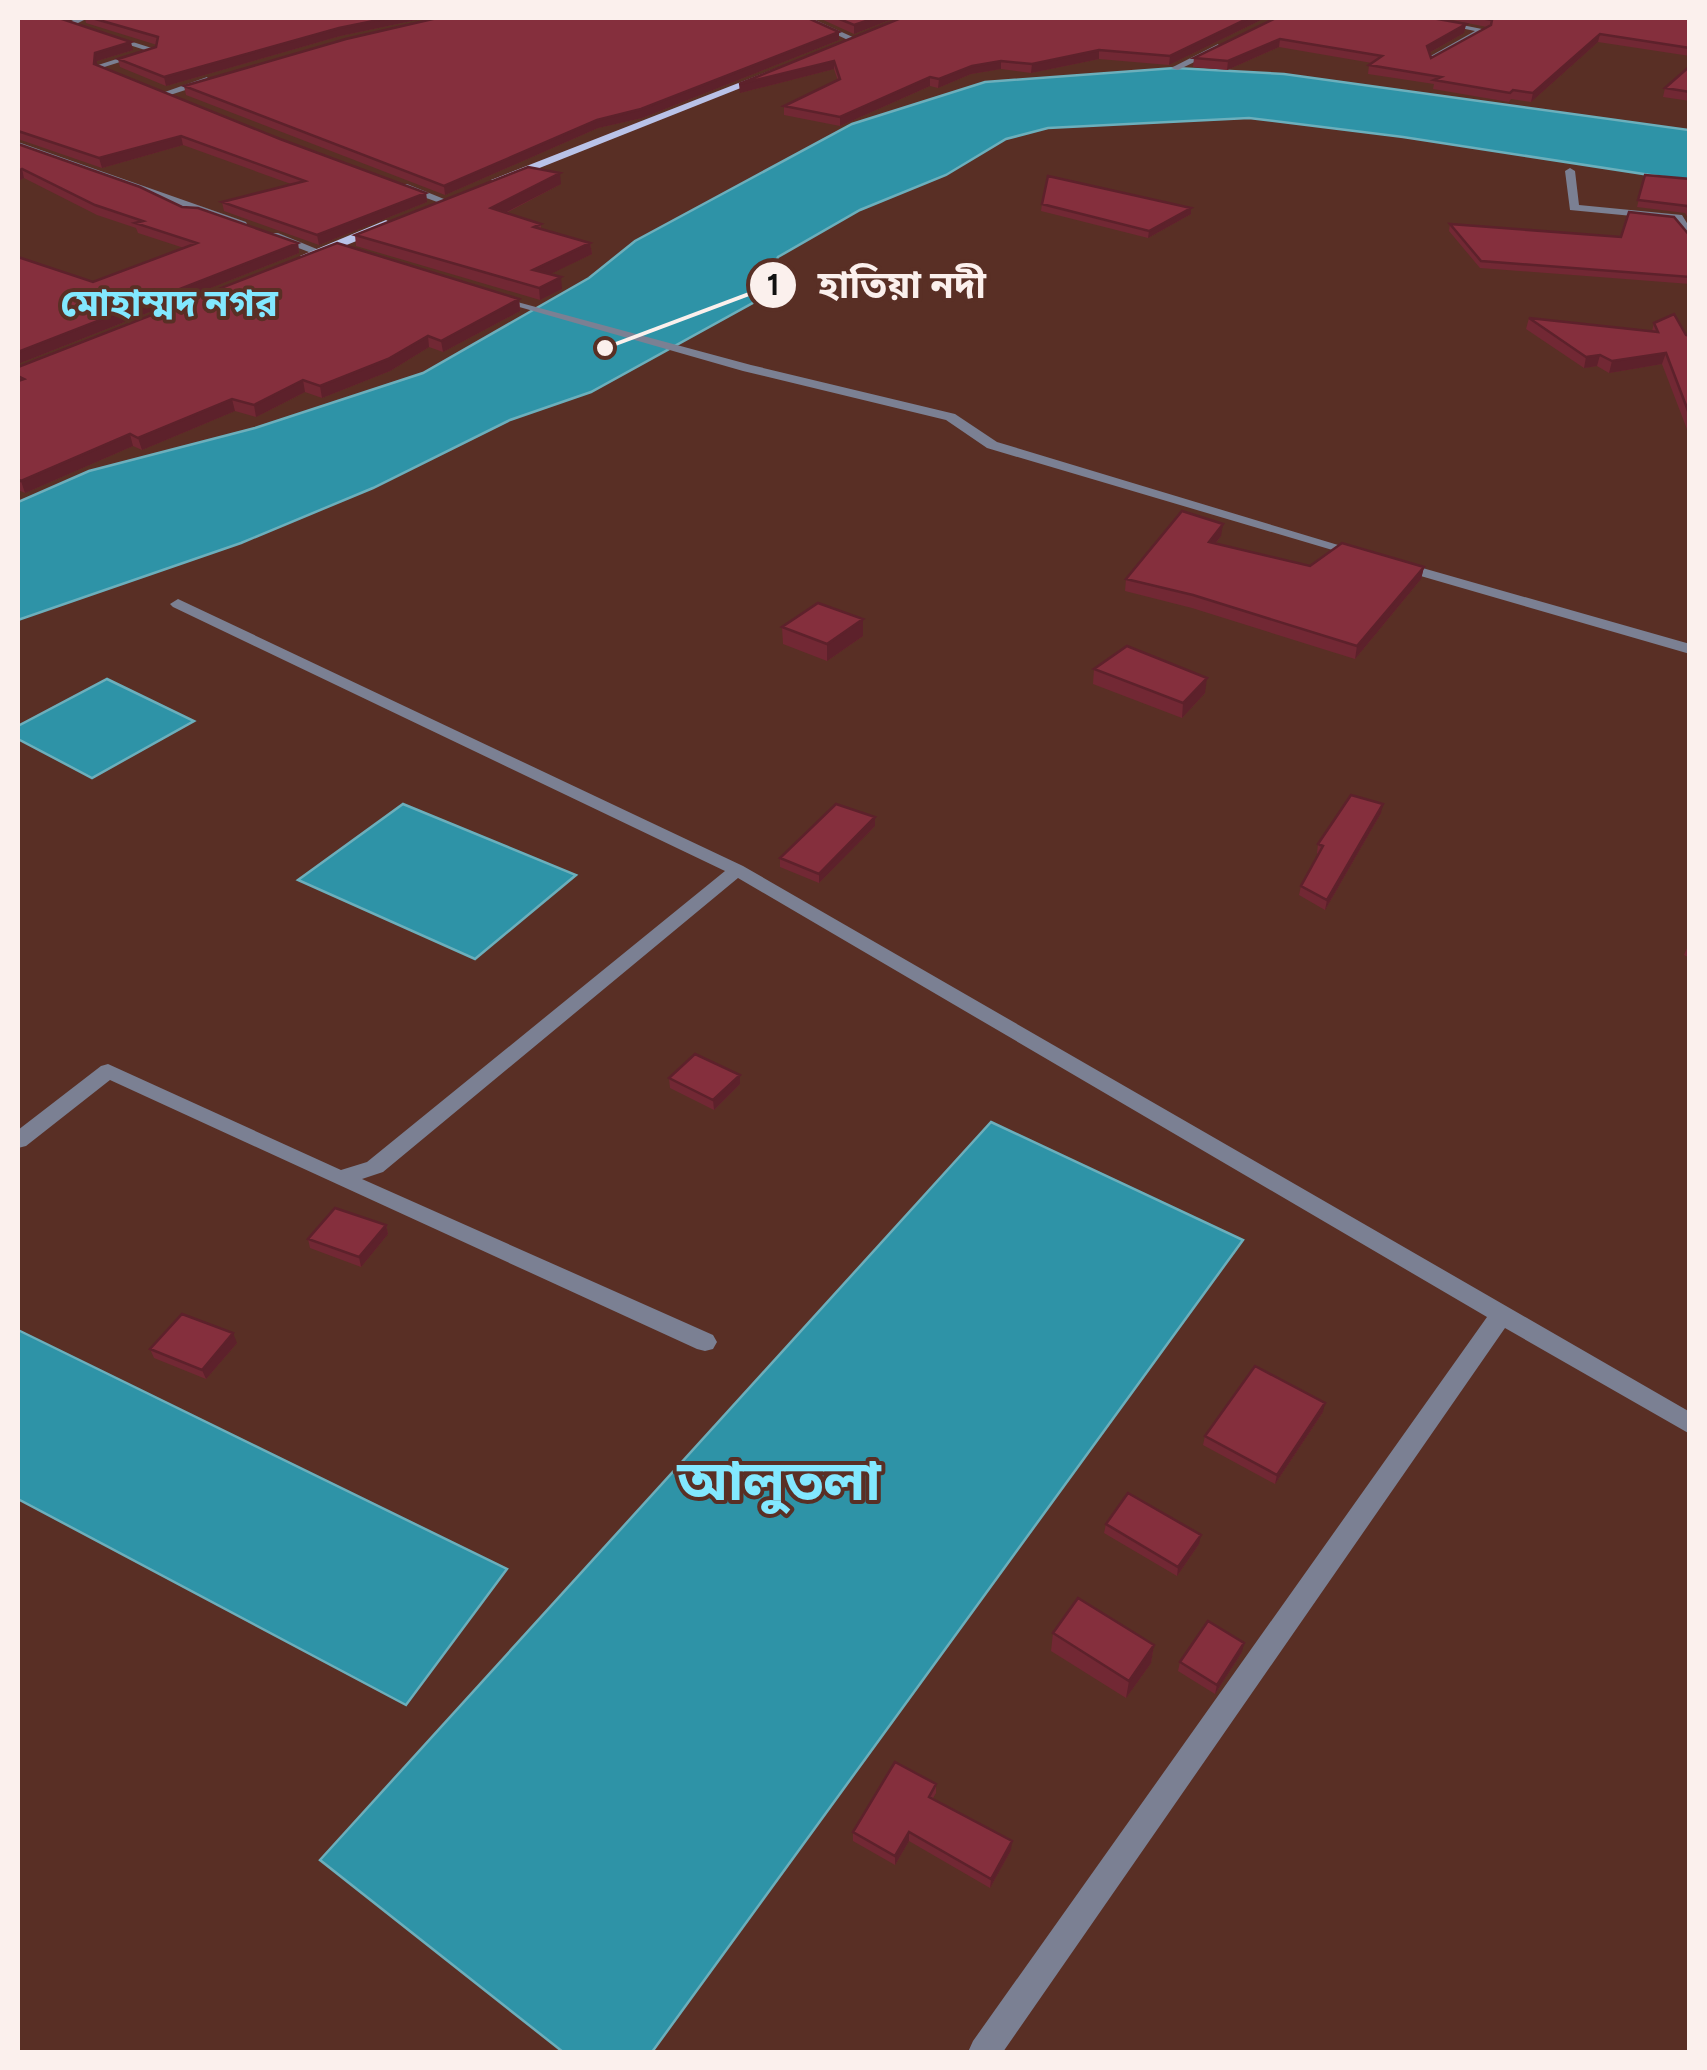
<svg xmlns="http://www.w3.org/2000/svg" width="1707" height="2070" font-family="Figtree,'Noto Sans Bengali',sans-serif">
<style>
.water{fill:#2e93a7;stroke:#6cafbc;stroke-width:2.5}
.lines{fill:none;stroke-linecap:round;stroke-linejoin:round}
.minor{fill:#7b8093;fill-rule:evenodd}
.primary{fill:#b9c2e8;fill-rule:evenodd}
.wall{fill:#722834}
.shaded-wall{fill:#5d212b}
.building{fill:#852f3d;stroke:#5d212b;stroke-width:2.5}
.labels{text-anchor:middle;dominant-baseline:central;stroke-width:8;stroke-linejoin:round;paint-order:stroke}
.far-district-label{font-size:38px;font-weight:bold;fill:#82e8ff;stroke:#592f25}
.near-district-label{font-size:55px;font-weight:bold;fill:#82e8ff;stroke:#592f25}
.leader{fill:none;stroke:#fbf0ed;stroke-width:4}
.callout-dot{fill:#fbf0ed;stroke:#592f25;stroke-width:4}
.mark-label{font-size:30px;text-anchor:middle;font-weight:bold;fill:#111}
.callout-label{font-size:38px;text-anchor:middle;font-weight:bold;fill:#fbf0ed;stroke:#592f25;stroke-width:8;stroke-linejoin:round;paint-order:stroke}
</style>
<rect width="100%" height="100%" fill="#592f25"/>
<!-- water -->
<path class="water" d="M1175,68L1284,74L1689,130V181L1403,137L1249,118L1048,128L1006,139L946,175L860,210L778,257L758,300L591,392L510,420L373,488L241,543L18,620V502L89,471L255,428L423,373L589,278L635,241L852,124L985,82Z
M107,679L194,721L92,778L18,739V726Z
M403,804L576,875L475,959L298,880Z
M991,1122L1243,1240L652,2052H563L320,1860Z
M18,1330L507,1569L406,1705L18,1499Z"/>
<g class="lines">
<!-- minor -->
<path class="minor" d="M78,18H88L76,24L158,50L98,69V65L145,50L64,24Z
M801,18H811L857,39L850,41Z
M1412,18H1427L1487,30L1430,63L1427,58L1475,31Z
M1218,44L1221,49L1178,70L1171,68Z
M207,77L210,82L167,96L162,93Z
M18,142L246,222L247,224L238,226L18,148Z
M1570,168L1575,171L1579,205L1682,215L1690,228V242L1674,220L1570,210L1565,171Z
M399,184H407L449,201L440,203L399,188Z
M270,233H278L324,252L314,254L270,237Z
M491,295L751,365L955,414L997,442L1368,554L1356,557L987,448L946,420L743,371L491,299Z
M1398,561L1690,644V654L1393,568L1391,565Z
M178,599L743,866L1690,1412V1434L1505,1328L1003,2052H968L973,2041L1487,1317L738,878L383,1172L362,1179L713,1335L717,1342L713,1349L705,1351L697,1349L110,1080L26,1146L18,1148V1130L101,1066L108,1064L341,1170L367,1162L725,871L173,607L170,604Z"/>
<!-- primary -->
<path class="primary" d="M904,18H917L502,183L491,180Z
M386,220L393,224L391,227L312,259L300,256Z"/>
</g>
<!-- wall -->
<path class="wall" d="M18,18H70L65,20L133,50L97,61V65L280,139L426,193L427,202L319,245L224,211L222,202L291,184L183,145L102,168L18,139Z
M85,18H426L340,36L166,86L120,67L118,59L156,47L157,45L86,23Z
M819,18H895L854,34Z
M901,18H1265L1169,65L1099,59L1031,73L1001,69L971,74L938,88L930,86L840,126L784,115V106L838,81L834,69L740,93Z
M1276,18L1466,24L1464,33L1429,53L1431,58L1487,27L1442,18H1690V56L1598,42L1531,102L1511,99L1509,102L1433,89L1434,84L1368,74L1369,65L1372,63L1279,47L1227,70L1193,67L1194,58Z
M839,40L642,118L598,128L445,195L186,95L184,86Z
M1690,66V101L1663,97L1665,88Z
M18,144L182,207L298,243L299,253L18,364V257L93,282L184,248L138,233L136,228L97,215L24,178L18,181Z
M1645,175L1690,179V221L1685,213L1637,207Z
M561,184L506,213L541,224V229L590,243L592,254L550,274L562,289L540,300L356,246L355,235Z
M1042,204L1191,214L1148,238L1041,211Z
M1450,224L1621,237L1690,236V284L1480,268L1449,231Z
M519,299L520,311L443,352L429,347L390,371L322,398L305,392L256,417L235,411L142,450L133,446L25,493L18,490V367Z
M1529,318L1652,331L1654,323L1690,336V437L1662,364L1609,373L1597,366L1584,368L1526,329Z
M1221,536L1216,543L1310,566L1424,567L1421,579L1355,659L1192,608L1125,591L1126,579Z
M863,619V636L827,661L783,644L782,627Z
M1094,669L1205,693L1182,718L1093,684Z
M1381,813L1325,910L1299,895L1301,886L1318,854L1317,853L1318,844Z
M875,826L819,883L780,867V858Z
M1690,941V958L1684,955Z
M740,1075V1084L714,1110L670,1088L669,1078Z
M386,1225L388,1234L361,1267L310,1248L308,1239Z
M237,1343L206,1379L154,1358L150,1349Z
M1323,1412L1275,1484L1203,1445L1205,1436Z
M1106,1524L1199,1544L1177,1576L1104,1533Z
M1053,1633L1154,1645L1151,1663L1126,1698L1051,1651Z
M1242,1652L1215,1694L1178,1671L1180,1662Z
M936,1784V1793L933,1798L1011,1850L990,1888L909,1841L895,1865L853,1841V1832Z"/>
<!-- shaded-wall -->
<path class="shaded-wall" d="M388,18H426L340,36L166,86L164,77L339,28Z
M875,18H895L854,34V25Z
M1249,18H1265L1169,65L1170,56Z
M1466,24L1464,33L1425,55L1427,46Z
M839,32V40L642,118L598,128L445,195L444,186L597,120Z
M1600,34L1598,42L1531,102L1533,93Z
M1280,39L1279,47L1227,70L1228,61Z
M131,42L133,50L97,61V72L94,64L95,53Z
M1099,50V59L1031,73L1032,64Z
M834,61V69L740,93L739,84Z
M1001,61V69L971,74L938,88L939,79L972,66Z
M930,77V86L840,126V117Z
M181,136L183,145L102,168L99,158Z
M22,169L24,178L18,181V171Z
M560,173L561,184L493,219L491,208Z
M426,193L427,202L319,245L317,235Z
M1191,208V214L1148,238L1149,231Z
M298,243L299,253L18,364V352Z
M590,243L592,254L534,282L533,270Z
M561,277L562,289L540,300L539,288Z
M519,299L520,311L443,352L441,341Z
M428,336L429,347L390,371L322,398L320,386Z
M1666,353L1662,364L1609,373L1612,361Z
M1600,355L1597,366L1584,368L1586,357Z
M303,380L305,392L256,417L254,405Z
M232,399L235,411L142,450L138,438Z
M130,434L133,446L25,493L21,481Z
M1223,524L1221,536L1207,554L1209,542Z
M1424,567L1421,579L1355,659L1357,646Z
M863,619V636L827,661V644Z
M1207,678L1205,693L1182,718L1183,703Z
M1383,804L1381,813L1325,910L1327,900Z
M875,817V826L819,883V874Z
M740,1075V1084L714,1110L713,1100Z
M386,1225L388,1234L361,1267L359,1257Z
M233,1333L237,1343L206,1379L202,1370Z
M1325,1403L1323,1412L1275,1484L1277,1475Z
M1201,1535L1199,1544L1177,1576L1178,1567Z
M1244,1643L1242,1652L1215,1694L1217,1685Z
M1154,1645L1151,1663L1126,1698L1129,1681Z
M909,1832V1841L895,1865V1856Z
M1012,1841L1011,1850L990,1888L991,1879Z"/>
<!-- building -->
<path class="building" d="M18,18H59L131,42L95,53L94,64L280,139L426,193L317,235L222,202L305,181L181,136L99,158L18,131Z
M92,18H388L339,28L164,77L118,59L156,47L158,37Z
M437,18H808L839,32L641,109L597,120L444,186L184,86L346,39Z
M837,18H875L854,25Z
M901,18H1249L1170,56L1099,50L1032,64L1001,61L972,66L939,79L930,77L840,117L784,106L840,79L834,61L739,84Z
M1276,18H1432L1466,24L1427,46L1431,58L1491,25L1492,20L1481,18H1690V48L1600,34L1533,93L1513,90L1510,93L1434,80L1441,77L1369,65L1382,56L1280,39L1228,61L1194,58Z
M1690,66V92L1665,88Z
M18,144L140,187L182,207L198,208L298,243L18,352V257L93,282L197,243L135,223L143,221L95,205L22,169L18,171Z
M528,167L560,173L491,208L541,224L534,227L590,243L533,270L561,277L539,288L355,235Z
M1645,175L1690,179V210L1687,206L1638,200Z
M1048,176L1191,208L1149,231L1042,204Z
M1629,212L1674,217L1690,236V277L1481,261L1450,224L1621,237Z
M337,243L519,299L441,341L428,336L388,359L320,386L303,380L254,405L232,399L138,438L130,434L21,481L18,479V381L24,379L18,376V367Z
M1674,314L1686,335L1690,336V416L1666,353L1612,361L1600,355L1586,357L1529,318L1658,332L1654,323Z
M1182,511L1223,524L1209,542L1310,566L1342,543L1424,567L1357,646L1193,595L1126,579Z
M818,603L863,619L827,644L782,627Z
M1127,646L1207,678L1183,703L1094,669Z
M1351,795L1383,804L1327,900L1301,886L1323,846L1318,844Z
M836,804L875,817L819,874L780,858Z
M695,1054L740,1075L713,1100L669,1078Z
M335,1208L386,1225L359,1257L308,1239Z
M182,1314L233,1333L202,1370L150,1349Z
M1255,1366L1325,1403L1277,1475L1205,1436Z
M1128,1493L1201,1535L1178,1567L1106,1524Z
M1078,1598L1154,1645L1129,1681L1053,1633Z
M1208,1621L1244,1643L1217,1685L1180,1662Z
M895,1762L936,1784L929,1797L1012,1841L991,1879L909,1832L895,1856L853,1832Z"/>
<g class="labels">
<!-- far-district labels -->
<g class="far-district-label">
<text x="169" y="303">মোহাম্মদ নগর</text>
</g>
<!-- near-district labels -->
<g class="near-district-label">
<text x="779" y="1481">আলুতলা</text>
</g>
</g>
<!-- callouts -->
<path class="leader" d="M605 348L773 285"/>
<g class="callout-dot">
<circle cx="605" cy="348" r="10"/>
<circle cx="773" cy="285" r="25"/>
</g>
<g class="mark-label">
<text x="773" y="295">1</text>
</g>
<g class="callout-label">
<text x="902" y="298">হাতিয়া নদী</text>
</g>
<!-- border -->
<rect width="1707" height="2070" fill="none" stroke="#fbf0ed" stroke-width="40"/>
</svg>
